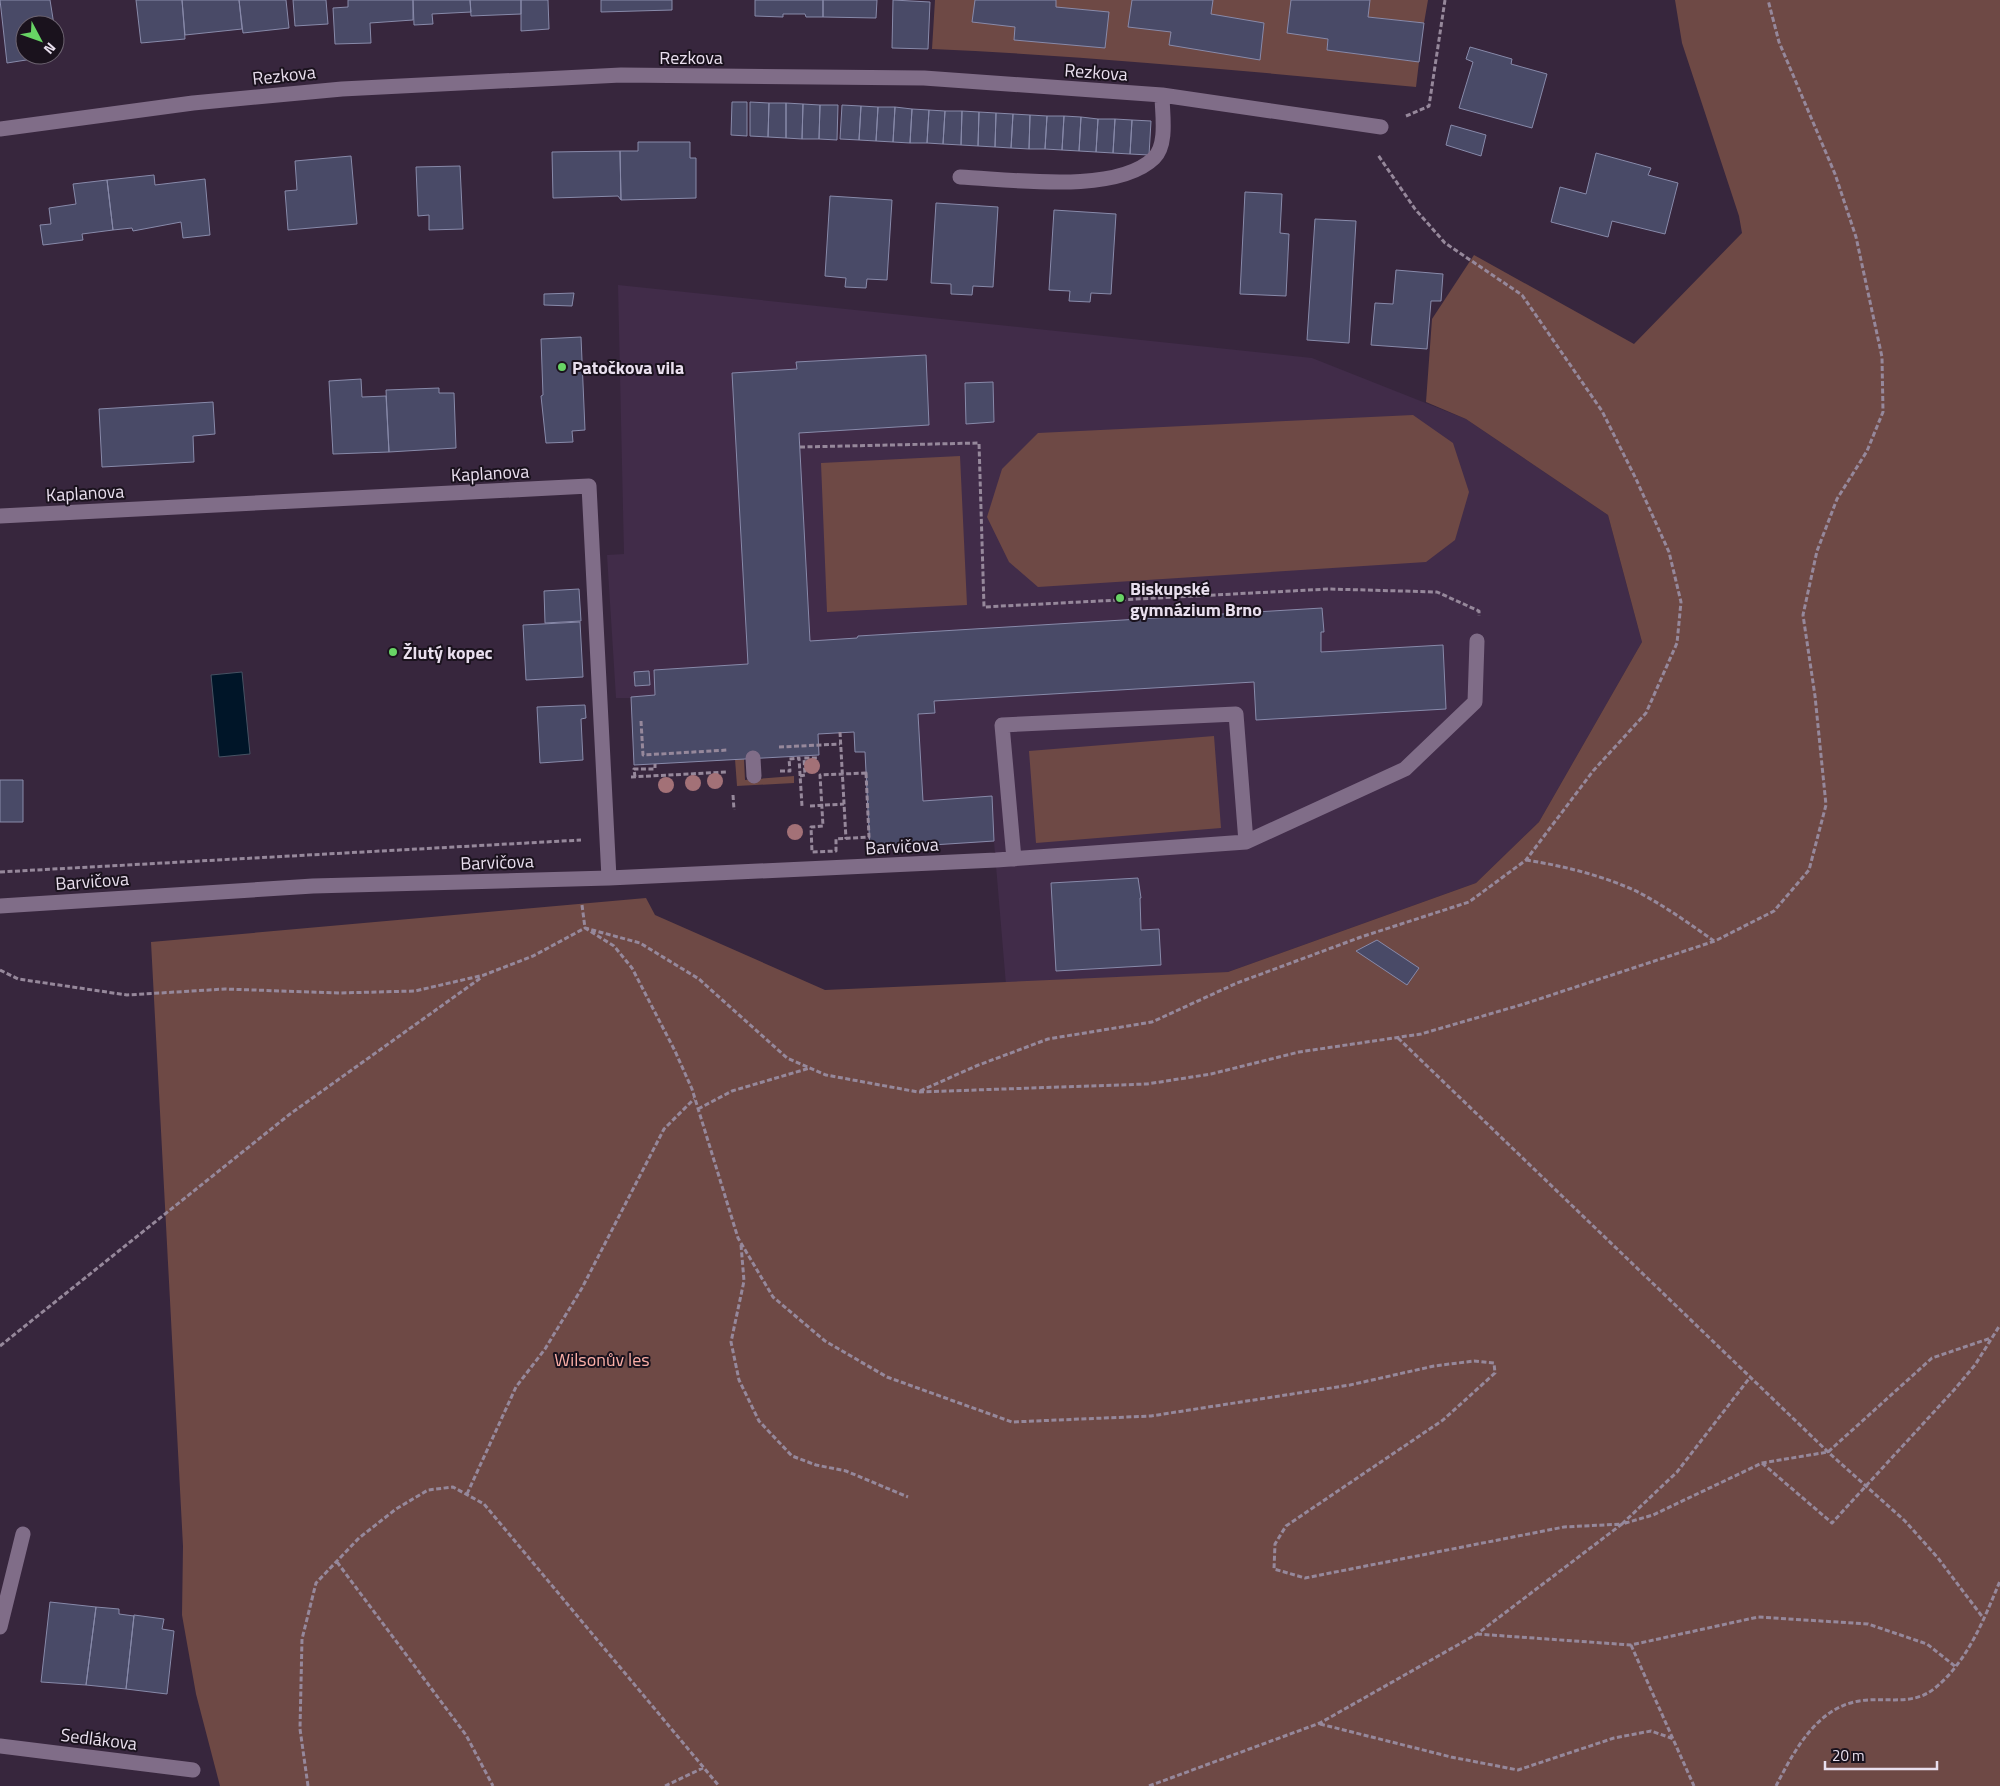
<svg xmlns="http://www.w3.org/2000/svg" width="2000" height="1786" font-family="'Titillium Web',sans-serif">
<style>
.built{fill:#412c49}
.green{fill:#6e4945}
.water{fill:#001528;stroke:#465263}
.building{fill:#494a67;stroke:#888aaa}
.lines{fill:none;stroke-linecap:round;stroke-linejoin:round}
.path{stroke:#96889b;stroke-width:3;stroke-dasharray:5 2.5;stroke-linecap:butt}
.minor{stroke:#806d88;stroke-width:15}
.tree{fill:#a37177}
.poi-dot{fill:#68d465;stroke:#1a121d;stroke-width:2}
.labels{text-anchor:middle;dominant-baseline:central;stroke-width:4;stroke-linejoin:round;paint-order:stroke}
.street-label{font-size:18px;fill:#e9dfee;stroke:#1a121d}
.poi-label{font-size:18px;font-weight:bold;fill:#e9dfee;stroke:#1a121d;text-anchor:start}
.park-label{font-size:18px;fill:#fbafa7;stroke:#1a121d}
</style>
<rect width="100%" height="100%" fill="#37263d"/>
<!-- built -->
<path class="built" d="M618,285L1312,358L1466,419L1608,515L1642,642L1539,822L1476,883L1228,972L1006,985L994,842L870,849L865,752H855L854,732L818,734L819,755L634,765L631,698H616L607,555L624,554Z"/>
<!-- green -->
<path class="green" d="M935,0H1291L1328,39L1327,50L1419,62L1416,87C1255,72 1094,56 932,49Z
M1370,0H1428L1424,23L1368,17Z
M1675,0H2000V1786H220L196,1694L182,1615L183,1546L151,942L646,898L655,915L825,990L1228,972L1476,883L1539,822L1642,642L1608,515L1466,419L1426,402L1432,319L1474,255L1634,344L1742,233L1739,216L1682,43Z
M1413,415L1453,443L1469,492L1455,540L1426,562L1038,587L1009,562L987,517L1002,469L1038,433Z
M960,456L967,605L827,612L821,463Z
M1214,736L1221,828L1036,843L1029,751Z
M735,759H744L745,780L794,776V783L737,786Z"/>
<!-- water -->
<path class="water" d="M242,672L250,754L219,757L211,675Z"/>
<!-- building -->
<path class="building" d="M0,0H50L54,25H25V55H55V34L58,55L7,63Z
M136,0H182L185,39L141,43Z
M182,0H239L242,29L185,35Z
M239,0H286L289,28L243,33Z
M293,0H326L328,24L295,26Z
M348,0H413V20L370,23L371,43L335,44L333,8L348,7Z
M413,0H470L471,12L432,14L433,24L414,25Z
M470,0H521V14L471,16Z
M521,0H548L549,29L521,31Z
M601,0H672V10L601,12Z
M755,0H823V17H806L805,14H783V17L755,16Z
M823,0H877L876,18L823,17Z
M893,0L930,2L928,49L892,48Z
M975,0H1056V7L1109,12L1105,48L1014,40L1015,27L972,22Z
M1132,0H1213L1211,14L1264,23L1260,60L1169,45L1171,32L1128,27Z
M1291,0H1370L1368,17L1424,23L1419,62L1327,50L1328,39L1287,33Z
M1470,47L1512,59L1511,64L1547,74L1532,128L1459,108L1473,62L1466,59Z
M732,102H747V136L731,135Z
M750,102L769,103L768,137L750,136Z
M769,103H786V138L768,137Z
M786,103L803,104L802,139L786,138Z
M803,104L820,105L819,139H802Z
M820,105H838L837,140L819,139Z
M842,105L861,106L859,140L840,139Z
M861,106L878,107L876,141L859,140Z
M878,107H895L893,142L876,141Z
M895,107L912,109L910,143L893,142Z
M912,109L929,110L927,143H910Z
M929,110L945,111L943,144L927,143Z
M945,111H962L961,145L943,144Z
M962,111L979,112L978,146L961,145Z
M979,112L996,113L995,147L978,146Z
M996,113L1013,114L1011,148L995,147Z
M1013,114L1030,115L1029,149L1011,148Z
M1030,115L1047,116L1045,149H1029Z
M1047,116H1064L1062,150L1045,149Z
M1064,116L1081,117L1079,151L1062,150Z
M1081,117L1098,119L1096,152L1079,151Z
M1098,119H1115L1113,153L1096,152Z
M1115,119L1132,120L1130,154L1113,153Z
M1132,120L1151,121L1149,155L1130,154Z
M1451,125L1486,135L1481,156L1446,145Z
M638,142H690V158H696V198L621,200L620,151H638Z
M620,151L621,200L618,196L553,198L552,152Z
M1596,153L1651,168L1648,175L1678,183L1665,234L1612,221L1608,237L1551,222L1560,187L1586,194Z
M351,156L357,224L288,230L285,191L297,190L295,161Z
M460,166L463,229L429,230V215L418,216L416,167Z
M154,175L155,185L205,179L210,235L183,238L181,222L133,231L132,228L113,230L107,180Z
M107,180L113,230L82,234L83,240L43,245L40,225L51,224L49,208L76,204L73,184Z
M1245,192L1282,194L1280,233L1289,234L1286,296L1240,294Z
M830,196L892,200L887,280L867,279L866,288L845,287L846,278L825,276Z
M936,203L998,207L993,287L973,286L972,295L951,294V284L931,283Z
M1054,210L1116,214L1111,294L1091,293L1090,302L1069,301L1070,291L1049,290Z
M1315,219L1356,221L1349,343L1307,340Z
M1396,270L1443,274L1441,301H1431L1427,349L1371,345L1375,303L1393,304Z
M574,293L572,306L544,305V294Z
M581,337L585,430L572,431L573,442L546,443L541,396L543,395L541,339Z
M926,355L929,425L799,433L810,641L857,638L858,636L1322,608L1324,632H1321V652L1443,645L1446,709L1256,720L1254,682L934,701L935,713L918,714L923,801L992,796L994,841L870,849L865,752H855L854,732L818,734L819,755L634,765L631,697L655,695L654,670L748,664L732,373L797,369L796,362Z
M361,379L362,397L386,396L389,452L333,454L329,381Z
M993,382L994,422L966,424L965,383Z
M439,388V393H454L456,448L389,452L386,390Z
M213,402L215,434L193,436L194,462L102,467L99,409Z
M579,589L581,621L545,623L544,591Z
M580,622L583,677L526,680L523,625Z
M649,671L650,685L635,686L634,672Z
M585,705L586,718L581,719L583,760L540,763L537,707Z
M0,780H23V822H0Z
M1138,878L1141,898H1140L1141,930L1159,929L1161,965L1056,971L1051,883Z
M1377,940L1419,968L1407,985L1356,951Z
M50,1602L96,1607L86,1685L41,1682Z
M96,1607L119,1609V1614L134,1616L126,1689L86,1685Z
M134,1615L164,1619L162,1629L174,1631L167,1694L126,1689Z"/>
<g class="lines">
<!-- path -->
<path class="path" d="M1406,116L1429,106L1445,0
M800,447L979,443L984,607L1329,589L1437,592L1479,611V616
M641,721L643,755L728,750
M840,732L846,839
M779,747L840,744
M780,771H790L789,759L799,758L802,806
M866,773L869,837L836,839V851L812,852L811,827L823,826L820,775Z
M800,776L805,775L804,758H819
M631,777L727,772
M635,777L634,769H655V764
M733,795L734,810
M810,806L844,804
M1526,860C1564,866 1605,876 1640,893C1666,907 1690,924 1714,941
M0,872L581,840
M582,905L585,928L614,946L632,968L675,1051L692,1089L738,1238L773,1297L825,1341L887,1377L1012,1422L1151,1416L1350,1385L1434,1366L1474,1361L1494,1363L1495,1373L1443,1420L1286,1526L1275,1544L1274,1569L1305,1578L1564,1527L1622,1524L1677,1472L1751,1376
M0,970L18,979L127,995L225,989L339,993L415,991L484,975L533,956L585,928L640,943L699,979L787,1058L826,1075L918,1092L1147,1084L1211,1074L1299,1052L1421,1034L1524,1004L1715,941L1774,911L1809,870L1826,805L1815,696L1803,615L1817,551L1837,499L1867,451L1883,412L1882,357L1856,237L1835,174L1779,42L1768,0
M1398,1038L1828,1452L1905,1521L1938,1558L1984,1619
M920,1091L976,1066L1048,1039L1152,1022L1237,983L1361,937L1469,902L1526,860L1593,771L1646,713L1677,643L1681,602L1669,552L1636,479L1602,411L1522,295L1445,243L1415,209L1378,155
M698,1109L732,1091L810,1068
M741,1245L744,1281L731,1342L739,1380L759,1421L792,1456L816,1465L846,1471L908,1497
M0,1346L290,1114L482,977
M1762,1463L1832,1523L1954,1390L1975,1365L2000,1325
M467,1494L516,1387L545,1349L582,1288L664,1129L694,1099
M337,1562L466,1735L493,1786
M1477,1634L1631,1645L1758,1617L1868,1624L1927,1644L1956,1667
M1631,1645L1694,1786
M1320,1724L1451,1757L1518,1770L1614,1738L1651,1731L1674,1739
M308,1786L300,1729L302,1639L316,1583L359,1538L396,1509L428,1490L453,1487L484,1504L719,1786
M665,1786L703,1768
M1149,1786L1320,1723L1477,1634L1622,1524L1653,1515L1762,1463L1828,1452L1932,1358L1991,1338
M1776,1786C1793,1753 1815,1711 1854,1702C1882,1695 1911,1708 1935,1688C1968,1661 1984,1619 2000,1581"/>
<!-- minor -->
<path class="minor" d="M0,129L193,103L342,89L621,75L924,78L1162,95L1381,127
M960,177C1010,179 1116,195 1154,158C1168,144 1162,113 1162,95
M0,516L589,486L609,878
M753,758L754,776
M1014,859L1002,725L1236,714L1246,842
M0,906L313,886L609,878L996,860L1246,842L1405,769L1475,702L1477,641
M0,1627L23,1534
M0,1746L193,1770"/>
</g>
<!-- trees -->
<g class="tree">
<circle cx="812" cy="766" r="8"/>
<circle cx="715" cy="781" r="8"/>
<circle cx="693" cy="783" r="8"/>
<circle cx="666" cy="785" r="8"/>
<circle cx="795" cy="832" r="8"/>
</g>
<!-- markers -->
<g class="poi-dot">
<circle cx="562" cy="367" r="5"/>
<circle cx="1120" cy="598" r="5"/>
<circle cx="393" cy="652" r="5"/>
</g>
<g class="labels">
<!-- street labels -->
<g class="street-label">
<text x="691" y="57">Rezkova</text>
<text transform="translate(1096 72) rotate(4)">Rezkova</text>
<text transform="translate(284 75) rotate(-6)">Rezkova</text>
<text transform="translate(490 473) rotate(-3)">Kaplanova</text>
<text transform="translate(85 493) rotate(-3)">Kaplanova</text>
<text transform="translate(902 846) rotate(-3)">Barvičova</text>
<text transform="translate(497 862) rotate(-2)">Barvičova</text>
<text transform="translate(92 881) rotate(-4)">Barvičova</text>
<text transform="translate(99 1739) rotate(7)">Sedlákova</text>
</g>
<!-- poi labels -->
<g class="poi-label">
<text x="572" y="367">Patočkova vila</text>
<text x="1130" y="588">Biskupské<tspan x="1130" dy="21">gymnázium Brno</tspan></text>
<text x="403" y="652">Žlutý kopec</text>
</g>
<!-- park labels -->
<g class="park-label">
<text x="602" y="1359">Wilsonův les</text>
</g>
</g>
<!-- north arrow -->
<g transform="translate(40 40) rotate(131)"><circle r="24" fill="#1a121d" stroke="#6d6471"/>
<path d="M0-4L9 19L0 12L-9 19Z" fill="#68d465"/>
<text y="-8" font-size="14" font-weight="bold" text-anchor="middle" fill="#e9dfee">N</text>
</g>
<!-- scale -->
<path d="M1825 1761v8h112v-8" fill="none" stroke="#e9dfee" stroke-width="2.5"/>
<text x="1832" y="1761" font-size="15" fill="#e9dfee" stroke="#1a121d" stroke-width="4" paint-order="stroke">20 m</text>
</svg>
